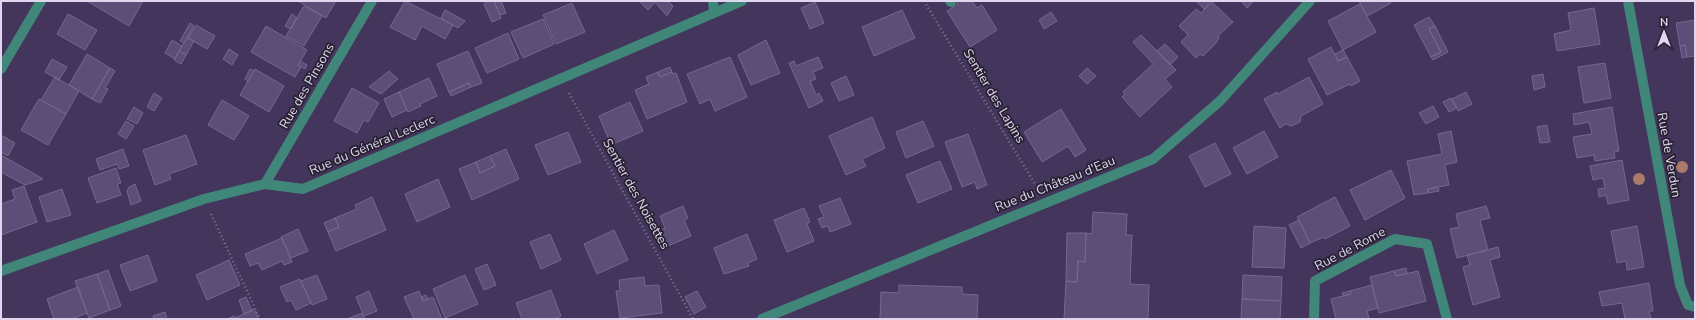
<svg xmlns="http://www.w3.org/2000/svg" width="1696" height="320" font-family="'Nunito Sans',sans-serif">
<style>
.building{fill:#5c4e76;stroke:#756791}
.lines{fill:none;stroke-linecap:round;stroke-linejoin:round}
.path{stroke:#817696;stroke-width:2.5;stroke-dasharray:1 3;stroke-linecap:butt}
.minor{stroke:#40877a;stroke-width:10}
.tree{fill:#aa7b69}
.labels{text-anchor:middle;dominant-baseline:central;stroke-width:3.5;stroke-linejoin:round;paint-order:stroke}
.street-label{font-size:13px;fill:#ded7ef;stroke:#272132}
</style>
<rect width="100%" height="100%" fill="#43355b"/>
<!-- building -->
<path class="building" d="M87,1H143L129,26Z
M298,1H336L326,18Z
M405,1L453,25L445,39L422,26L415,40L390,27Z
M487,1H494L501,18L492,22L484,4Z
M494,1H501L506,13L500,15Z
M639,1H654L655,2L648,10Z
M654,1H668L673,6L667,16Z
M956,1H972L977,8L982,5L997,30L970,47L947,11L958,4Z
M1211,1L1204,9L1197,2V1Z
M1241,1H1254L1247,8Z
M1359,1H1390L1391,3L1367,16Z
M815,2L824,23L810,29L801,8Z
M1212,2L1233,22L1218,36L1219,38L1216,43L1203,56L1200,54L1196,58L1181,42L1188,35L1179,26L1196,9L1201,13Z
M572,3L585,32L556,44L543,15Z
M1360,4L1376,32L1343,50L1328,21Z
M304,6L322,16L304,46L286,36Z
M1594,8L1600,44L1557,51L1554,34L1571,30L1568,13Z
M445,10L465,21L458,28L441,18Z
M902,10L915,38L874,56L862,27Z
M1051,12L1057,21L1044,29L1039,20Z
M68,14L97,30L85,50L57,34Z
M292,14L297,18L291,29L285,26Z
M1429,17L1435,26L1429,29L1441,52L1431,57L1414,25Z
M543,19L554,44L523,58L511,32Z
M1695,20V56L1687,57L1685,45L1680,46L1676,23Z
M190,23L194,26L184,43L180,41Z
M196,25L215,36L207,49L188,38Z
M266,26L307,50L298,65L301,67L295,77L251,52Z
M1435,26L1448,52L1433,60L1431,57L1441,52L1429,29Z
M508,33L519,59L487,73L475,48Z
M1141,35L1176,70L1165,79L1172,87L1140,117L1122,97L1125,94L1123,92L1153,64L1133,42Z
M187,38L194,41L186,55L179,51Z
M172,40L182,46L175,59L165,53Z
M766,40L780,73L751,85L738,55Z
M1165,44L1178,57L1170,65L1157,51Z
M1685,45L1687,57L1682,58L1680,46Z
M1331,47L1338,61L1347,57L1360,81L1351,86L1350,84L1327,95L1308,59Z
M229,49L238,55L232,65L223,59Z
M1343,50L1347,57L1338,61L1335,54Z
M179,51L186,55L181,64L174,60Z
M468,51L482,83L471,87L469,83L449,92L437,64Z
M87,54L110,68L92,99L69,85Z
M730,57L747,97L715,111L710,99L700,104L687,74Z
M818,57L823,68L813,72L816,79L810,81L816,95L819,93L823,101L809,108L789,63L794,61L796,66Z
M52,59L67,67L59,80L45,72Z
M300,61L307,65L305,69L298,65Z
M1605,63L1611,98L1584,103L1578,67Z
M670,67L672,72L660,77L658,72Z
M110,68L115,71L105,88L108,89L100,103L92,99Z
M1087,68L1096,76L1087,84L1079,76Z
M250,69L254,71L248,81L245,79Z
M255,69L284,86L269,112L240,95Z
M389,71L398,79L381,94L369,87Z
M658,72L660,77L672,72L673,74L676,73L687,102L647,119L635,90L649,84L646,77Z
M1543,74L1545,87L1534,90L1532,76Z
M846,76L854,95L839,101L831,83Z
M55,77L79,91L66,114L41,100Z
M1309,77L1323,104L1301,116L1300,122L1291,126L1286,124L1280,128L1264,99L1277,92L1278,94Z
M429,78L437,96L420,104L421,106L408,112L399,92Z
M469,83L471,87L451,96L449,92Z
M352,88L379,103L368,122L364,120L357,133L334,121Z
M399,92L407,110L392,117L384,99Z
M1466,92L1472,104L1458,111L1452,99Z
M154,93L162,98L154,111L147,107Z
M1451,98L1457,108L1449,112L1443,102Z
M39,99L66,114L48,145L21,130Z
M222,100L249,116L234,140L208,125Z
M630,102L643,131L611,145L599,116Z
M1433,106L1439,117L1426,124L1419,113Z
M134,107L143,113L137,124L127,119Z
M1612,107L1619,151L1614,152L1615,158L1595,161L1594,155L1577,158L1573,137L1592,134L1589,122L1574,125L1573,114Z
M1061,109L1086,150L1075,157L1068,146L1042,162L1024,132Z
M872,117L885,148L862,159L866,166L846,175L829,136Z
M126,121L134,126L126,139L118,134Z
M923,121L934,146L906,158L896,132Z
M1547,125L1550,142L1540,143L1537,127Z
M1264,131L1278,157L1247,174L1233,148Z
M1451,131L1457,162L1445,165L1449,185L1428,189V193L1414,195L1407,161L1442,154L1438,134Z
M568,132L581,162L548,175L535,145Z
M968,134L987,185L977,189L975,182L962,187L945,142Z
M1,135L15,143L8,156L1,152Z
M186,135L197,164L169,174L171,179L155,185L143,150Z
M1215,143L1231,174L1205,187L1189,156Z
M123,149L129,166L119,169L117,164L100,170L96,159Z
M506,149L519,179L472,200L459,169L476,162L480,173L495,166L490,156Z
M1,155L43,179L25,185L1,172Z
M490,156L495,166L480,173L476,162Z
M1622,160L1629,200L1608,204L1606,195L1599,197L1598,189L1605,188L1603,178L1593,180L1590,166Z
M940,161L952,189L918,203L906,175Z
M116,168L121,183L117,184L121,195L97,203L88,178Z
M1391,170L1405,198L1365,220L1350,190Z
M438,179L450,207L417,222L405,194Z
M135,184L141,201L131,205L127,191L129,187Z
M24,186L37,222L1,235V204L15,199L12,190Z
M1438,187L1439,191L1428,193V189Z
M62,189L71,215L47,222L39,197Z
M372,197L386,230L336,251L328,232L339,227L335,218L357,209L355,205Z
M1335,197L1350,226L1325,239L1324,237L1310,243L1297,217Z
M840,198L851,224L830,232L828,226L822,228L818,219L824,217L819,206Z
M683,206L688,218L684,220L691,236L661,249L654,234L665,228L660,216Z
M1486,206L1490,218L1480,220L1488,250L1457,258L1450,229L1459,227L1456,214Z
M804,208L810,222L807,224L814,241L787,252L774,220Z
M1093,212L1127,214L1126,235H1132L1130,284L1149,285L1148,319H1064L1066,281L1077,282L1078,261L1085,262L1086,233L1092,234Z
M335,218L339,227L328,232L324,223Z
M1299,220L1310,243L1301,248L1289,225Z
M1254,226L1286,228L1284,268L1252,267Z
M1637,226L1644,267L1627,270L1626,261L1617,263L1611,231Z
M298,229L308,251L291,258L281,237Z
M614,230L628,260L597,274L584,244Z
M1067,233H1086L1085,262L1078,261L1077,282L1066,281Z
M550,234L561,260L541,269L530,242Z
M747,234L757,259L748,263L749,266L724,274L714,248Z
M282,238L292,262L284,265L282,261L262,270L258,263L250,266L245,254Z
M1498,247L1500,257L1490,260L1500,297L1473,305L1463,267L1470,265L1467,255Z
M148,255L157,281L130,291L120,265Z
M229,260L240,285L207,300L196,275Z
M487,264L496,285L484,290L475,269Z
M1406,268L1407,273L1396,276L1394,271Z
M108,270L121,306L110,310L97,274Z
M1394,271L1396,276L1418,271L1426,301L1379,313L1370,277Z
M97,274L110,310L89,318L75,281Z
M317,275L327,299L312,305L301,281Z
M465,275L478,304L445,318L433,289Z
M1243,275L1282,277L1281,301L1242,299Z
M644,277L645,286L659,285L662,313L620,318L616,291H620L619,280Z
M300,279L311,303L296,310L291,300L287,302L280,287Z
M1649,283L1653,311H1649L1651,319H1625L1622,303L1602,306L1599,292Z
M899,285L962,287V294L978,295L977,319H880L881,292L899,293Z
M1372,285L1378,308L1367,311L1369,318L1363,319H1336L1331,299L1351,294L1350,291Z
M78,287L87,313L71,319H54L47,299Z
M551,290L561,316L554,319H522L516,303Z
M369,291L377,311L364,316L356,297Z
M419,291L423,301L433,297L442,319H414L404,297Z
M697,291L706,307L694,314L685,297Z
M1350,291L1351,294L1343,296L1342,293Z
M426,295L428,299L423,301L421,297Z
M246,297L252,311L244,314L239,300Z
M1242,299L1281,301L1280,319H1241Z
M254,309L259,319H227L234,316L235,318Z
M165,312L167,319H154L153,316Z
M362,313L365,319H347Z"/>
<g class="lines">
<!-- path -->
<path class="path" d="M924,1L1038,189
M569,93L693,319
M211,214L260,319"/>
<!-- minor -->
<path class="minor" d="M713,1L714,12
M950,1L951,2
M1628,1L1680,285L1688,305L1695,307
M1,69L41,1
M265,184L372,1
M1,271L204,199L265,184L303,189L742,1
M762,319L1153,159L1220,101L1310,1
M1314,319L1315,281L1395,239L1427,244L1447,319"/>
</g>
<!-- trees -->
<g class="tree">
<circle cx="1682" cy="167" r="6"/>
<circle cx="1639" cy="179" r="6"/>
</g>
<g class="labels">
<!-- street labels -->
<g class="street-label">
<text transform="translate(307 86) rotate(-60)">Rue des Pinsons</text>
<text transform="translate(994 96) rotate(59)">Sentier des Lapins</text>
<text transform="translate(372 145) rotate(-23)">Rue du Général Leclerc</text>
<text transform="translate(1669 155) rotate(80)">Rue de Verdun</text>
<text transform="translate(1055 184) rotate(-22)">Rue du Château d'Eau</text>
<text transform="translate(636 194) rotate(61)">Sentier des Noisettes</text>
<text transform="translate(1350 249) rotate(-28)">Rue de Rome</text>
</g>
</g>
<!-- border -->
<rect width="1696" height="320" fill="none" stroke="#ded7ef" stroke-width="4"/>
<!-- north arrow -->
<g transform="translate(1664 32)" stroke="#272132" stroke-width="3" paint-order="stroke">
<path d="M0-3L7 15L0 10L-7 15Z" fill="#ded7ef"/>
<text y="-6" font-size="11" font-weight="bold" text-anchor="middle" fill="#ded7ef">N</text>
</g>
</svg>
